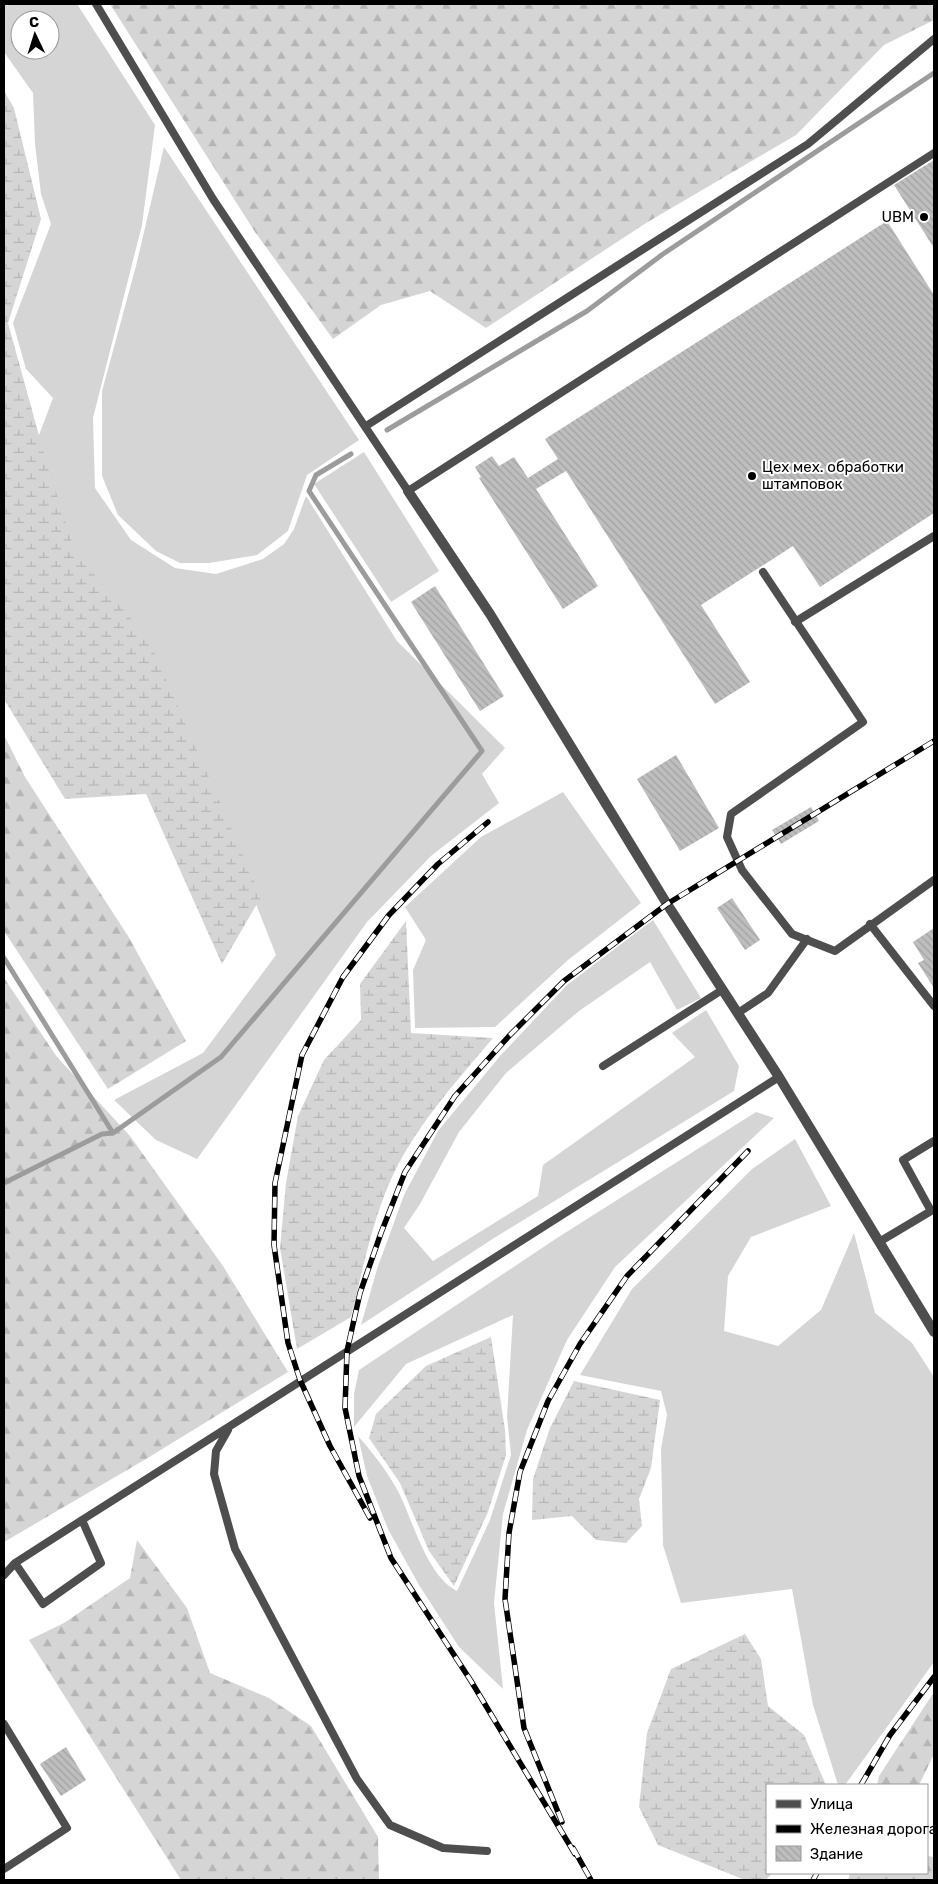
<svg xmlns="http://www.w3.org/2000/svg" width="938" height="1884" font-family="Rubik,sans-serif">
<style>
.grass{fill:#d5d5d5;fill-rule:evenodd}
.forest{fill:url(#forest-firs)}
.wetland{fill:url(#wetland-marsh)}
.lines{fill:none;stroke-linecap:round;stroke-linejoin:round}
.stream{stroke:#9c9c9c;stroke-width:5}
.building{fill:url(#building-back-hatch)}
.service{stroke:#4e4e4e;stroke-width:8}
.minor{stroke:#4e4e4e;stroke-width:10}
.rail-casing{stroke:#000;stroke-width:5.5}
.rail{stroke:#fff;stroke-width:4;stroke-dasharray:11;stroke-linecap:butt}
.poi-dot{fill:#000;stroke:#fff;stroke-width:2}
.labels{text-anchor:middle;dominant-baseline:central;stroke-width:4;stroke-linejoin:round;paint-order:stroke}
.poi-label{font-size:15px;fill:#000;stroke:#fff;text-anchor:end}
</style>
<defs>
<pattern id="forest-firs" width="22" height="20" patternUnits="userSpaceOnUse" patternTransform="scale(1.25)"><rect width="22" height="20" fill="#d5d5d5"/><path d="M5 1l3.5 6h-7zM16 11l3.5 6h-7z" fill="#b5b5b5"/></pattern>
<pattern id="wetland-marsh" width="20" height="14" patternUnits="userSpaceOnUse" patternTransform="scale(1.25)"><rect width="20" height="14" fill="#d5d5d5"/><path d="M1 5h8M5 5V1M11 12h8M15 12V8" fill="none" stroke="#b5b5b5"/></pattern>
<pattern id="building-back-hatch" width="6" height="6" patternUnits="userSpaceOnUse" patternTransform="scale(1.25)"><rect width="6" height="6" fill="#bebebe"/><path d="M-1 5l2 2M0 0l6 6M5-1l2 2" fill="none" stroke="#a2a2a2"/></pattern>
</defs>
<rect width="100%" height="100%" fill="#fff"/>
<!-- grass -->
<path class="grass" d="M4,4H77L155,125L142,225L93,418L95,488L131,540L175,568L216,574L263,559L284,544L294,529L306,496L397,641L505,748L482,774L499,803L431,856L367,922L197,1159L156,1140L114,1100L203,1053L276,955L223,820L71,569L36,443L53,398L26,369L13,323L51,224L41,194L35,144L33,93L4,52ZM20,20H50V50H20Z
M164,147L359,440L307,475L288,531L257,555L209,563H180L156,551L118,515L102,476V391L136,266Z
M364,452L439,571L391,602L314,484Z
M563,792L641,903L568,960L495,1027L415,1028L413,970L426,940L405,907L481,837Z
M653,920L701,998L677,1010L650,962L579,1011L506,1073L459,1132L420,1204L404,1228L433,1261L538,1196L543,1165L695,1057L672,1033L706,1010L739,1066L734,1091L494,1238L361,1325L377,1269L404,1195L438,1131L500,1056L567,985Z
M756,1112L774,1118L615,1267L567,1340L527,1430L503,1514L494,1603L503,1689L459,1647L419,1585L388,1529L367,1476L358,1436C373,1453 388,1472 399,1493C413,1521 427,1576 457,1591L490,1520L511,1455L507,1417L513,1315L406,1364L354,1427V1394L359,1370L557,1238Z
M795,1139L831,1206L751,1237L728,1276L724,1331L778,1346L821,1310L854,1233L875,1313L912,1343L934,1377V1662L845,1785H838L813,1705L792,1589L681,1603L663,1545L661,1449L667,1415L661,1391L580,1375L632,1289L752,1169Z"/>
<!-- forest -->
<path class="forest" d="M110,4H934V20L884,45L796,135L646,223L486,328L430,291L381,305L333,339L255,232Z
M4,735L25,777L128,936L186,1041L108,1089L4,931Z
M4,978L57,1057L130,1136L223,1266L288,1372L146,1459L4,1542Z
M137,1540L187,1608L210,1673L269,1698L311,1726L378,1837L379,1880H181L29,1640L64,1623L130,1578Z
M934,1692V1754L919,1785H877L879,1776Z
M927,1856L934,1857V1880H848L850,1873H927Z"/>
<!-- wetland -->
<path class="wetland" d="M4,91L14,108L41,219L8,323L46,461L75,552L149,640L261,897L222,964L146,794L65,799L4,699Z
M406,921L411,1033L493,1038C455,1083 412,1130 389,1184C371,1226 362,1273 351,1317L297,1349L280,1248L286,1183L298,1116L324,1060L361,1020L360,984Z
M491,1337L505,1430L506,1455L488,1512L454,1586L429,1551L400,1483L369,1438L376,1414L426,1366Z
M574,1381L660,1400L651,1468L639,1499L642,1526L626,1543L596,1540L572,1516L532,1520L533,1479L550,1428Z
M745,1634L761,1659L768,1706L804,1735L826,1785H767V1873H772L766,1880H745L658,1845L639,1807L647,1733L671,1669Z"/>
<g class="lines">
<!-- stream -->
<path class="stream" d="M387,430L587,311L663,254L934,73
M4,958L113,1133
M4,1183L102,1134L113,1133L221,1057L482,751L309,491L316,475L351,454"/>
</g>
<!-- building -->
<path class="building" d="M934,160V248L894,185Z
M887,221L934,295V513L820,587L793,546L701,605L750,682L715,704L566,471L536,489L598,586L563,609L479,478L481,477L475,467L492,456L499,466L514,457L528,478L558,459L545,439Z
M435,586L504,696L480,711L411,602Z
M676,755L719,828L680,851L637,779Z
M811,807L819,821L781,844L772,830Z
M732,898L760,940L745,950L717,908Z
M934,928V988L918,963L924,960L913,942Z
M66,1747L86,1780L61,1796L40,1764Z"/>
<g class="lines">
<!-- service -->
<path class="service" d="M96,4L213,199L408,491L934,153
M366,426L808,144L934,39
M763,572L863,722L731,814L727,837L742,870L792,934L835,951L934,880
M795,622L934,536
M870,924L934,1006
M738,1013L768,993L807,939
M603,1066L722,990
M879,1242L931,1211L903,1160L934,1141
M228,1430L216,1451L214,1474L235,1549L357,1779L390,1825L443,1848L487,1851
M15,1563L43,1604L101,1563L82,1520
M4,1575L15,1563L82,1520L779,1077
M4,1724L67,1828L4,1869"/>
<!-- minor -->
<path class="minor" d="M408,491L490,614L667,904L779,1077L934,1332"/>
<!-- rail casing -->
<g class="rail-casing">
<path id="rail" d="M370,1518L330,1446L300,1380L288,1343L274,1245L275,1183L302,1055L343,977L389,915L438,864L488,822
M861,1785L890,1735L934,1677
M562,1822L524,1728L505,1599L509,1533L520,1472L548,1401L580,1344L627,1276L748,1151
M573,1848L591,1880
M575,1854L471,1681L391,1558L359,1476L345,1408L347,1351L360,1293L381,1233L405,1172L455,1096L509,1036L564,981L667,904L934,741
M813,1880L817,1873"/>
</g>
<!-- rail -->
<use href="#rail" class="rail"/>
</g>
<!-- markers -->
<g class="poi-dot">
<circle cx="924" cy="217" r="5"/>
<circle cx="752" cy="476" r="5"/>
</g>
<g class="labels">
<!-- poi labels -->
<g class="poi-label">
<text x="914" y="217">UBM</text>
<text x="762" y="467" text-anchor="start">Цех мех. обработки<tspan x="762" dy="17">штамповок</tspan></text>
</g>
</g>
<!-- border -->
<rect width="938" height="1884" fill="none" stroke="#000000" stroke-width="10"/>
<!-- legend -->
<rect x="766" y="1784" width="162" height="90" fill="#ffffff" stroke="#999999"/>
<rect x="776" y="1800" width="25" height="8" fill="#4e4e4e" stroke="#999999"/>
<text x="810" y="1809" font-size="15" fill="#000000">Улица</text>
<rect x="776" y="1825" width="25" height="8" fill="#000000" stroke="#999999"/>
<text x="810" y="1834" font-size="15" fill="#000000">Железная дорога</text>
<rect x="776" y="1846" width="25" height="15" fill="url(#building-back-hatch)" stroke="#999999"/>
<text x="810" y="1859" font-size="15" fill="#000000">Здание</text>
<!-- north arrow -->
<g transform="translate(35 35) rotate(356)"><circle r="24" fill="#ffffff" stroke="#999999"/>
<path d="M0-4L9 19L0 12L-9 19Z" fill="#000000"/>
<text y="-8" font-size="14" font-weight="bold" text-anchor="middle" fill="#000000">С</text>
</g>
</svg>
